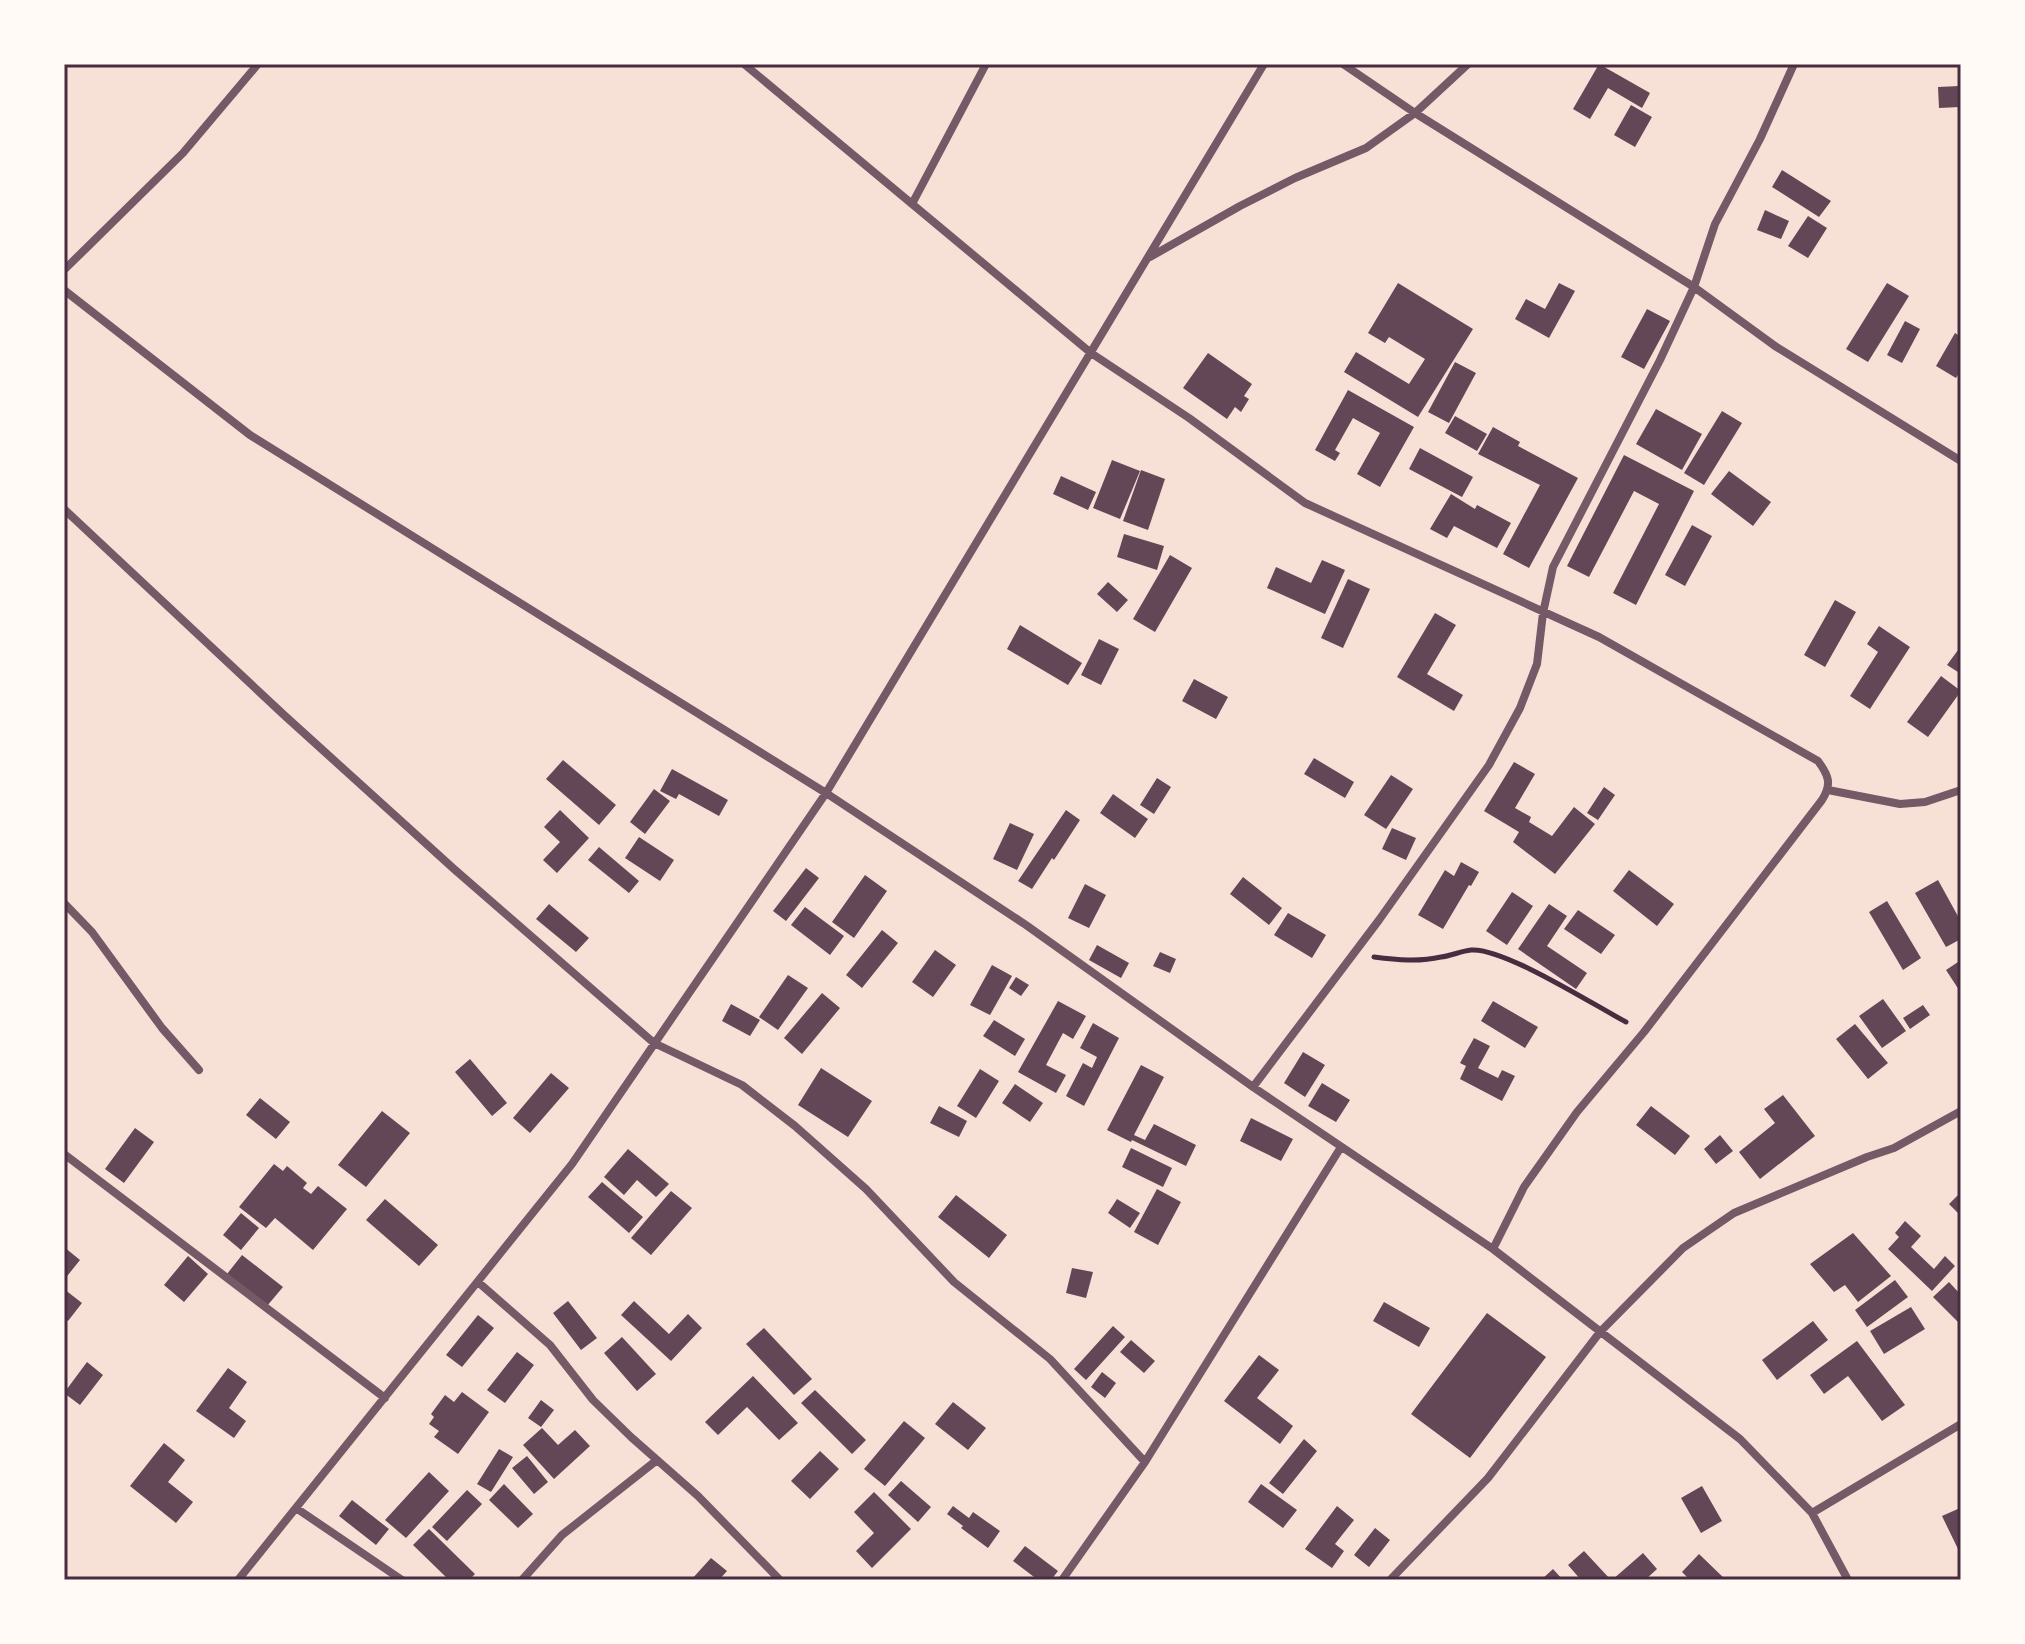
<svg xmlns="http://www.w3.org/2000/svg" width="2025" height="1644" font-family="'Noto Sans',sans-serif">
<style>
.building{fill:#644757}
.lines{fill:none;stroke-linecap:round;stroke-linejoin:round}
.path{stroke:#4a2c40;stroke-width:5}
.minor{stroke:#755966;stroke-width:8}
.neatline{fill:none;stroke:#4a2c40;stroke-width:3}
</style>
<rect width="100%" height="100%" fill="#f7e1d7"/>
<!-- building -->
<path class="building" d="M1599,64L1650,93L1642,108L1608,88L1590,119L1573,109Z
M1959,86L1960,107L1939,108L1938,87Z
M1631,105L1652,117L1635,147L1614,135Z
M1782,170L1831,201L1819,217L1772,187Z
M1765,210L1789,221L1781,239L1757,230Z
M1808,216L1827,228L1808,258L1788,246Z
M1398,283L1473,329L1418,417L1344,372L1356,352L1409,384L1425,359L1389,337L1385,343L1368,333Z
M1559,283L1575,291L1549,338L1515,319L1526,299L1545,309Z
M1887,283L1909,296L1868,362L1846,349Z
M1647,309L1670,321L1644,369L1621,357Z
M1905,321L1920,329L1902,363L1887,355Z
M1955,333L1961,337V370L1956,378L1936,366Z
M1208,353L1252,384L1244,396L1249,399L1241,412L1235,407L1227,419L1183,388Z
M1455,362L1476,373L1449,423L1428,412Z
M1348,390L1414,427L1380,487L1357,474L1380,433L1353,418L1335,450L1340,453L1335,461L1315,450Z
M1656,409L1702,434L1682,470L1636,444Z
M1722,411L1742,423L1704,485L1684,473Z
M1455,416L1487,434L1477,451L1445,433Z
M1493,427L1520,442L1518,446L1578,478L1529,568L1503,554L1540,485L1478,454Z
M1420,448L1473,477L1462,497L1409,469Z
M1624,455L1694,491L1636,605L1613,593L1659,504L1634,491L1589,577L1567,566Z
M1112,460L1140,471L1120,519L1093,508Z
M1141,470L1165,479L1148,530L1123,521Z
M1729,471L1771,502L1753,526L1711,494Z
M1061,476L1096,492L1088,510L1053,494Z
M1451,494L1475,509L1477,505L1511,523L1497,548L1454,526L1447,538L1430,529Z
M1692,525L1712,536L1685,586L1665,575Z
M1124,534L1164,546L1157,570L1117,557Z
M1170,555L1192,568L1155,632L1133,619Z
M1322,560L1345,570L1325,614L1267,588L1276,567L1311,583Z
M1348,579L1370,589L1343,648L1321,638Z
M1108,582L1128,600L1117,612L1097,594Z
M1835,600L1856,612L1825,667L1804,655Z
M1435,613L1456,625L1427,674L1463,695L1454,711L1397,677Z
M1020,625L1082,663L1068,685L1007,649Z
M1879,626L1910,647L1870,709L1850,696L1878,652L1867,644Z
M1099,639L1119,649L1101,685L1081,675Z
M1961,646V674L1947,665Z
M1941,676L1961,691L1928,737L1907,722Z
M1194,679L1228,697L1216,719L1182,701Z
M1314,758L1354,782L1345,798L1304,774Z
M563,760L616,805L599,825L546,779Z
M1514,762L1535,774L1515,808L1531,817L1529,822L1552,836L1574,807L1595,824L1555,874L1513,842L1519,832L1484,811Z
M672,769L728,800L719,816L679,794L676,799L660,791Z
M1391,775L1413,789L1386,829L1364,815Z
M1157,778L1171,787L1154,814L1140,805Z
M1604,787L1615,795L1598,820L1587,813Z
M654,789L670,801L645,834L630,822Z
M1113,794L1148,819L1135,838L1100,813Z
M560,810L589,838L557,873L543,860L560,842L544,827Z
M1066,810L1080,820L1054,860L1052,858L1032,889L1018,881Z
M1010,823L1034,834L1017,870L993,859Z
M1392,828L1416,838L1406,860L1382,849Z
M639,837L674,860L660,881L625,858Z
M599,847L639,881L629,893L588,860Z
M1461,862L1479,872L1471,886L1469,885L1443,929L1418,915L1445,870L1454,876Z
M806,868L819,878L786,921L773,911Z
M1629,870L1674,904L1657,926L1613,891Z
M865,875L887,891L854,938L832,922Z
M1243,877L1282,908L1269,925L1230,894Z
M1938,880L1959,918L1961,916V939L1946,947L1915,893Z
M1085,884L1106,895L1089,928L1068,918Z
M1512,892L1533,906L1507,945L1486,931Z
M1887,901L1921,958L1903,970L1869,912Z
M549,904L589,938L576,952L536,919Z
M1549,904L1567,916L1547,946L1587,973L1576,989L1518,949Z
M805,907L844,936L830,955L791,925Z
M1578,910L1615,935L1601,954L1564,929Z
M1288,913L1326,935L1312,958L1274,935Z
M882,930L898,943L862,988L846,975Z
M1097,945L1129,963L1121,978L1089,960Z
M935,950L956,965L933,997L912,982Z
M1160,952L1176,959L1170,973L1153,966Z
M1961,960V993L1946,970Z
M992,965L1012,976L990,1015L970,1005Z
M788,975L808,988L778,1030L759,1017Z
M1016,977L1029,985L1021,996L1009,988Z
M822,993L840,1008L802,1054L784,1038Z
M1883,999L1906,1031L1882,1048L1859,1016Z
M1058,1001L1086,1016L1073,1039L1063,1033L1046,1065L1066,1075L1056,1093L1018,1072Z
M1493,1001L1538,1027L1525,1048L1481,1021Z
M731,1004L760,1020L750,1036L722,1021Z
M1923,1005L1930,1015L1910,1029L1903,1018Z
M994,1020L1025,1039L1015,1056L983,1036Z
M1093,1023L1119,1038L1084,1106L1066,1096L1083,1063L1092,1068L1097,1057L1080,1048Z
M1855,1024L1888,1063L1868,1079L1836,1039Z
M1474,1038L1490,1046L1478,1068L1498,1078L1502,1070L1515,1076L1502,1101L1460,1079L1466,1066L1460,1063Z
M1303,1052L1325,1065L1305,1097L1284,1083Z
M470,1059L507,1103L492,1116L455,1072Z
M1141,1065L1164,1077L1134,1135L1145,1140L1154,1124L1196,1145L1186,1166L1132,1140L1131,1142L1107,1130Z
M821,1068L872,1101L848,1137L798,1105Z
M980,1069L999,1081L976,1118L957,1106Z
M551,1073L569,1088L530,1133L513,1118Z
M1322,1083L1350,1100L1336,1122L1308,1106Z
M1015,1084L1043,1103L1030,1122L1002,1103Z
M1783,1095L1815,1136L1760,1179L1739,1152L1775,1123L1764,1109Z
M260,1098L290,1122L276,1139L246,1115Z
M939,1106L967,1121L959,1137L930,1123Z
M1651,1106L1690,1136L1675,1155L1636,1125Z
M382,1111L410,1133L366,1187L338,1165Z
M1251,1118L1293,1139L1281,1161L1240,1141Z
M135,1128L154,1142L124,1183L105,1169Z
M1720,1135L1733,1151L1716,1164L1704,1149Z
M1131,1148L1172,1168L1163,1187L1122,1167Z
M628,1149L669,1184L656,1197L637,1180L624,1195L604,1177Z
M274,1164L283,1171L287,1166L307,1183L303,1188L311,1194L318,1186L347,1209L313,1250L275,1218L266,1228L239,1207Z
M602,1182L643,1217L629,1233L588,1197Z
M1157,1189L1181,1202L1158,1245L1134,1232Z
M671,1191L692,1208L651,1255L631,1238Z
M1961,1192V1216L1949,1204Z
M956,1195L1007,1235L989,1258L938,1217Z
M385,1199L438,1245L419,1266L366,1220Z
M1117,1199L1140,1213L1130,1228L1108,1213Z
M241,1213L259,1228L241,1250L223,1235Z
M1905,1221L1921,1236L1911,1247L1934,1269L1945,1256L1955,1266L1932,1291L1888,1249L1899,1237L1895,1233Z
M1853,1233L1891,1276L1858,1302L1845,1285L1834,1292L1810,1264Z
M64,1247L80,1260L64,1280Z
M242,1255L283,1287L267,1306L227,1274Z
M188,1256L208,1274L184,1302L164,1285Z
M1072,1268L1093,1272L1086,1298L1066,1293Z
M1895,1280L1908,1297L1867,1327L1855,1310Z
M1949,1282L1961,1295V1325L1933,1297Z
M64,1289L82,1303L68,1321L64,1318Z
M568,1301L597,1338L581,1350L553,1313Z
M634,1301L669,1334L688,1314L702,1328L671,1361L621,1315Z
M1384,1302L1430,1328L1419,1347L1373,1321Z
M1911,1307L1925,1329L1884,1354L1870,1331Z
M1487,1313L1546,1357L1470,1458L1411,1414Z
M478,1315L494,1328L462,1367L446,1355Z
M1813,1321L1828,1340L1777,1380L1762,1360Z
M1113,1326L1125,1337L1086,1380L1074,1369Z
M764,1328L812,1379L794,1395L746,1344Z
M622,1337L656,1374L637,1391L604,1353Z
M1131,1340L1155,1361L1144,1373L1120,1352Z
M1857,1341L1905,1405L1882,1421L1848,1376L1824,1394L1810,1375Z
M517,1352L534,1365L505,1403L487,1390Z
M1259,1355L1279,1370L1257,1398L1293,1426L1280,1444L1224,1401Z
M87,1362L103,1375L80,1405L64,1393Z
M228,1368L247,1382L229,1408L246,1421L234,1438L196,1411Z
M1102,1372L1116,1383L1105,1398L1091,1387Z
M753,1376L798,1423L779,1440L747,1407L718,1435L705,1422Z
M815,1390L866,1440L852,1454L801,1403Z
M462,1392L489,1412L458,1454L434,1437L439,1431L429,1424L434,1417L431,1414L445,1395L454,1402Z
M541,1400L554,1410L541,1427L528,1418Z
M953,1402L986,1428L968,1450L935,1424Z
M904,1421L925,1438L885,1486L864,1469Z
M542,1428L558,1445L575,1430L590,1446L554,1479L523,1445Z
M1304,1439L1317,1451L1283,1494L1269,1483Z
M164,1443L185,1460L168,1482L193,1502L176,1523L130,1486Z
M499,1449L513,1457L491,1492L477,1484Z
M820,1451L839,1469L810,1499L791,1481Z
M527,1456L548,1482L534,1494L512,1468Z
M429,1472L449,1491L406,1538L385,1520Z
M901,1481L931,1507L918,1522L888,1495Z
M504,1484L533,1514L518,1528L489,1500Z
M1261,1484L1297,1510L1283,1528L1248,1502Z
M1702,1486L1722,1521L1701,1533L1681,1498Z
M467,1490L482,1504L447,1541L432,1527Z
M874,1492L911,1529L872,1568L856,1551L874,1533L854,1512Z
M352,1500L389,1529L376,1545L339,1516Z
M953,1506L969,1518L973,1512L1000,1531L988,1548L961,1528L963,1526L947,1514Z
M1337,1506L1354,1520L1335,1544L1344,1551L1332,1568L1305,1549Z
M1960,1508L1961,1548L1958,1549L1942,1516Z
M1375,1528L1390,1540L1369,1567L1354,1555Z
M429,1529L475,1574L469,1580H449L413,1545Z
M1025,1546L1058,1571L1051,1580H1038L1013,1561Z
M1584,1551L1611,1580H1581L1568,1565Z
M1643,1553L1657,1569L1645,1580H1612Z
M1699,1554L1726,1580H1690L1682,1572Z
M711,1558L727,1571L719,1580H691Z
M1553,1569L1563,1580H1541Z"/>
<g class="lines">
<!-- path -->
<path class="path" d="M1374,957C1397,960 1419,962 1441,957C1451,956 1461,951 1471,950C1503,947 1594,1005 1626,1022"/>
<!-- minor -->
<path class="minor" d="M744,64L1091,353L1189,418L1305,503L1599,637L1818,761C1829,776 1832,784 1822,800L1644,1032L1577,1112L1524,1187L1493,1249
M1343,64L1415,113L1694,287L1775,346L1961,461
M912,204L986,64
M1150,257L1240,206L1295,178L1366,148L1415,113L1468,64
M64,270L183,153L258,64
M64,290L250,435L826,793L1026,925L1253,1087L1493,1249L1740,1439L1812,1513L1848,1580
M64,509L284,715L454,869L654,1043L742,1085L795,1126L866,1189L954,1282L1050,1359L1145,1462
M1828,790L1900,804L1925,802L1961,790
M64,903L92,932L162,1028L199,1070
M1253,1087L1379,920L1489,765L1520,708L1537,664L1543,613L1553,567L1660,360L1694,287L1715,224L1760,139L1794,64
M64,1154L385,1398
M478,1282L550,1345L593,1400L631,1437L698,1496L780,1580
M296,1508L402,1580
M1812,1513L1961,1424
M238,1580L572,1164L826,793L1264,64
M522,1580L562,1535L657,1460
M1062,1580L1145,1462L1341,1147
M1390,1580L1488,1478L1600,1332L1683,1248L1734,1213L1867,1157L1894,1148L1961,1111"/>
</g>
<!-- border -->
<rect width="2025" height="1644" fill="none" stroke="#fffaf5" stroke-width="132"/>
<rect x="66" y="66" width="1893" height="1512" class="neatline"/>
</svg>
